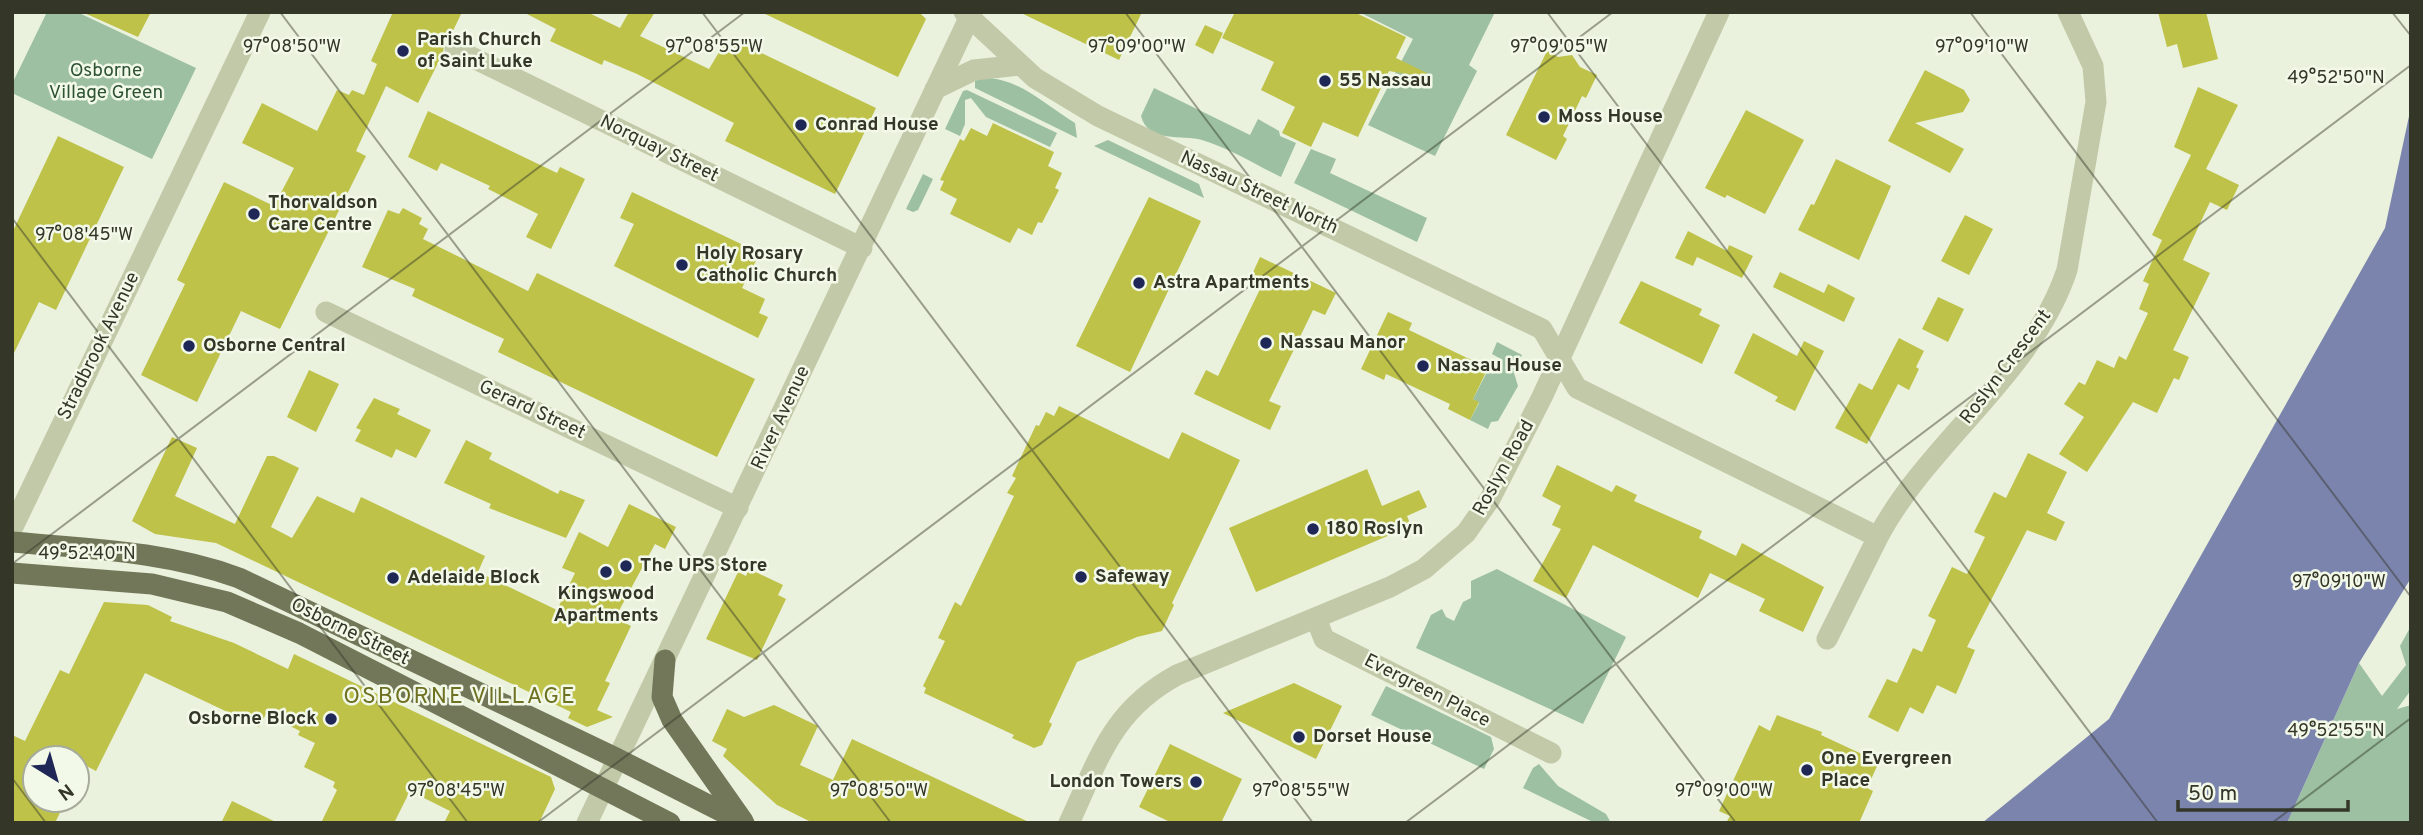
<svg xmlns="http://www.w3.org/2000/svg" width="2423" height="835" font-family="Overpass,sans-serif">
<style>
.green{fill:#9cc0a1}
.water{fill:#7b84ad}
.building{fill:#bec249}
.lines{fill:none;stroke-linecap:round;stroke-linejoin:round}
.minor{stroke:#c1c9a8;stroke-width:21}
.major{stroke:#737759;stroke-width:21}
.ticks{fill:none;stroke:#343628;stroke-width:2;stroke-opacity:0.45}
.poi-dot{fill:#1f2756;stroke:#f3f9e8;stroke-width:2.5}
.labels{text-anchor:middle;dominant-baseline:central;stroke-width:5;stroke-linejoin:round;paint-order:stroke}
.poi-label{font-size:19px;font-weight:bold;fill:#343628;stroke:#f3f9e8;text-anchor:start}
.park-label{font-size:19px;fill:#2d5333;stroke:#f3f9e8}
.street-label{font-size:19px;fill:#343628;stroke:#f3f9e8}
.quarter-label{font-size:23px;letter-spacing:2px;fill:#6e7121;stroke:#f3f9e8}
.ticks-label{font-size:18px;text-anchor:middle;fill:#343628;stroke:#f3f9e8;stroke-width:5;stroke-linejoin:round;paint-order:stroke}
</style>
<rect width="100%" height="100%" fill="#eaf1dc"/>
<!-- green -->
<path class="green" d="M47,12H77L196,68L152,159L12,93V84Z
M1359,12H1495L1469,65L1477,71L1435,156L1368,125L1413,39Z
M982,78C1019,77 1045,105 1075,123L1077,138L975,88V81Z
M1154,88L1250,135L1258,119L1279,131L1280,136L1296,143L1281,177C1256,165 1229,148 1202,140C1183,134 1148,144 1141,116Z
M967,90L1057,133L1050,147L986,117L971,98L965,100V124L960,136L945,129L963,91Z
M1108,140L1199,184L1204,198L1094,146Z
M1311,149L1336,159L1330,173L1427,218L1417,242L1294,183Z
M923,174L933,179L918,210L913,212L906,209Z
M1497,342L1522,355L1514,373L1518,386L1498,421L1491,422L1488,429L1470,420L1479,403L1473,399L1487,372L1493,374L1501,359L1492,354Z
M1497,569L1626,637L1583,724L1416,648L1431,615L1442,609L1446,617L1454,621L1463,602L1471,598V581Z
M2411,626V690L2397,709L2411,705V823H2287L2359,663L2382,696L2406,665L2400,646Z
M1386,686L1491,737L1494,749L1484,769L1371,715Z
M1539,764L1558,786L1606,814L1611,823H1595L1523,788L1533,768Z"/>
<!-- water -->
<path class="water" d="M2411,107V578L2359,663L2287,823H1982L2109,719L2385,228Z"/>
<!-- building -->
<path class="building" d="M82,12H151L138,37Z
M393,12H462L450,37L444,43L443,53L418,103L386,86L356,151L366,156L280,329L241,311L197,402L141,375L185,284L177,280L224,182L274,206L294,168L242,143L262,103L317,131L337,90L349,95L352,90L364,95L377,64L371,61Z
M523,12H587L620,28L629,12H655L640,36L709,69L728,37L876,108L835,194L725,141L734,123L637,74L604,60L602,65L550,41L556,29Z
M761,12H919L926,19L898,77Z
M1019,12H1142L1119,60Z
M1235,12H1354L1406,37L1396,58L1427,73L1425,77L1389,71L1358,137L1323,122L1311,147L1282,133L1295,107L1261,90L1274,62L1222,38Z
M2158,12H2206L2218,59L2183,68L2177,44L2167,47Z
M1205,25L1223,33L1213,54L1195,45Z
M1547,51L1558,57L1572,55L1580,67L1597,75L1586,98L1582,96L1563,136L1567,139L1556,160L1506,135Z
M1925,70L1964,90L1970,100L1963,112L1915,123L1964,149L1950,173L1888,141Z
M2198,87L2238,105L2206,169L2239,185L2227,210L2210,202L2183,260L2210,273L2173,350L2189,357L2179,380L2174,378L2157,413L2133,402L2087,472L2059,454L2084,417L2064,404L2079,382L2085,385L2097,360L2114,368L2119,356L2126,360L2148,313L2139,309L2149,284L2143,281L2162,240L2152,235L2191,155L2174,147Z
M1746,110L1804,140L1765,214L1727,195L1725,198L1705,188Z
M428,111L557,173L560,167L585,179L551,249L526,237L538,214L488,189L490,186L441,163L437,171L408,157Z
M993,123L1054,152L1048,166L1062,173L1055,188L1059,190L1042,223L1038,222L1032,235L1018,228L1010,243L950,214L957,199L940,190L944,181L940,180L960,139L964,141L971,128L987,136Z
M58,136L124,167L56,310L39,302L12,357V233Z
M1836,159L1891,186L1859,260L1798,230L1811,204L1814,205Z
M632,192L760,253L742,288L765,299L759,313L768,317L758,338L614,266L634,224L620,218Z
M1149,197L1201,221L1130,372L1076,346Z
M403,208L422,218L419,224L428,229L423,239L528,291L537,273L755,379L717,457L498,352L504,339L412,296L415,289L362,267L388,210L399,214Z
M1965,215L1993,229L1969,275L1941,261Z
M1688,231L1727,251L1729,245L1753,256L1742,278L1697,257L1693,266L1675,258Z
M1260,257L1336,293L1325,315L1313,310L1269,401L1281,406L1270,430L1194,394L1206,370L1218,376L1262,285L1250,279Z
M1780,272L1824,293L1828,284L1855,298L1844,322L1773,287Z
M1641,281L1702,309L1699,315L1720,325L1702,364L1619,323Z
M1938,297L1964,309L1948,342L1922,329Z
M1388,312L1412,323L1409,330L1488,368L1473,399L1479,402L1470,420L1448,409L1450,404L1386,374L1384,380L1361,369Z
M1753,333L1797,356L1804,341L1824,351L1795,411L1775,401L1778,397L1734,373Z
M1899,338L1924,351L1916,367L1919,369L1909,390L1898,384L1867,444L1835,428L1859,383L1872,390Z
M309,370L339,384L316,432L287,417Z
M374,398L400,409L397,414L431,430L416,458L396,449L392,458L355,441L361,430L356,428Z
M1059,406L1169,459L1182,432L1240,460L1172,603L1174,605L1162,631L1137,637L1077,662L1049,722L1052,724L1042,745L1034,748L1012,738L1014,735L924,693L926,688L923,686L945,641L938,638L955,602L961,606L1014,496L1007,493L1016,478L1012,476L1036,425L1039,426L1046,412L1054,416Z
M172,437L197,448L175,496L235,524L267,456H274L299,468L271,527L292,538L317,496L354,513L361,497L485,556L478,572L557,610L575,573L562,568L579,532L608,547L629,504L676,527L665,549L655,544L615,618L631,626L605,681L610,683L597,710L613,717L587,727L568,718L571,712L216,543L155,534L132,521Z
M466,440L492,453L489,459L517,473L558,494L560,490L585,500L566,538L489,508L491,504L444,483Z
M2028,453L2067,472L2047,513L2065,522L2056,541L2027,530L1967,647L1975,650L1956,694L1937,685L1923,714L1910,707L1898,732L1868,717L1887,679L1897,683L1913,648L1922,652L1936,620L1928,616L1952,567L1967,574L1985,537L1974,532L1994,492L2006,498Z
M1557,465L1612,492L1616,485L1637,495L1634,501L1702,531L1699,538L1736,556L1742,543L1824,587L1803,632L1759,611L1765,599L1710,573L1698,598L1593,545L1566,598L1533,581L1561,529L1552,525L1561,506L1542,496Z
M1367,469L1382,506L1419,490L1427,507L1407,516L1411,526L1256,592L1229,528Z
M749,569L783,585L778,595L786,599L757,660L706,639L738,572L746,576Z
M104,602L148,605L172,617L170,621L234,643L288,669L294,654L551,777L555,789L539,823H444L450,811L410,791L394,823H321L337,790L333,787L335,782L304,767L315,743L298,735L300,731L266,714L259,727L145,673L96,771L77,761V758H35V800H66L55,823H12V735L25,741L60,670L69,674Z
M1294,683L1342,706L1316,759L1223,713Z
M774,705L818,726L800,765L833,780L852,739L1031,823H813L777,805L723,756L727,749L712,741L727,709L744,717Z
M1777,715L1822,732L1821,735L1879,762L1867,788L1873,791L1859,823H1726L1730,816L1719,811L1759,725L1770,731Z
M1170,744L1242,779L1221,823H1172L1139,807Z
M232,801L278,823H221Z"/>
<g class="lines">
<!-- minor -->
<path class="minor" d="M964,12L1035,78L1098,116L1542,329L1577,388L1878,537C1929,441 2032,375 2067,270L2096,102L2093,66L2068,12
M455,49L862,248
M935,89L974,70L1020,65
M326,312L738,508
M12,529L260,12
M1316,618L1324,639L1551,753
M1827,639L1878,537
M587,823L972,12
M1069,823C1099,759 1111,711 1177,675L1390,587L1424,569L1466,533L1490,499L1542,397L1719,12"/>
<!-- major -->
<path class="major" d="M12,542C90,549 166,551 239,578L618,759L744,823
M12,573L152,584L227,602L299,633L670,823
M665,660L662,697L672,720L743,821"/>
</g>
<!-- ticks -->
<path class="ticks" d="M280,12L891,823M702,12L1313,823M1125,12L1736,823M1547,12L2158,823M1970,12L2411,597M2392,12L2411,36M12,218L468,823M12,564L745,12M12,778L46,823M537,823L1613,12M1405,823L2411,65M2272,823L2411,718"/>
<!-- markers -->
<g class="poi-dot">
<circle cx="403" cy="51" r="7"/>
<circle cx="1325" cy="81" r="7"/>
<circle cx="1544" cy="117" r="7"/>
<circle cx="801" cy="125" r="7"/>
<circle cx="254" cy="214" r="7"/>
<circle cx="682" cy="265" r="7"/>
<circle cx="1139" cy="283" r="7"/>
<circle cx="1266" cy="343" r="7"/>
<circle cx="189" cy="346" r="7"/>
<circle cx="1423" cy="366" r="7"/>
<circle cx="1313" cy="529" r="7"/>
<circle cx="626" cy="566" r="7"/>
<circle cx="606" cy="572" r="7"/>
<circle cx="1081" cy="577" r="7"/>
<circle cx="393" cy="578" r="7"/>
<circle cx="331" cy="719" r="7"/>
<circle cx="1299" cy="737" r="7"/>
<circle cx="1807" cy="770" r="7"/>
<circle cx="1196" cy="782" r="7"/>
</g>
<g class="labels">
<!-- poi labels -->
<g class="poi-label">
<text x="417" y="40">Parish Church<tspan x="417" dy="22">of Saint Luke</tspan></text>
<text x="1339" y="81">55 Nassau</text>
<text x="1558" y="117">Moss House</text>
<text x="815" y="125">Conrad House</text>
<text x="268" y="203">Thorvaldson<tspan x="268" dy="22">Care Centre</tspan></text>
<text x="696" y="254">Holy Rosary<tspan x="696" dy="22">Catholic Church</tspan></text>
<text x="1153" y="283">Astra Apartments</text>
<text x="1280" y="343">Nassau Manor</text>
<text x="203" y="346">Osborne Central</text>
<text x="1437" y="366">Nassau House</text>
<text x="1327" y="529">180 Roslyn</text>
<text x="640" y="566">The UPS Store</text>
<text x="1095" y="577">Safeway</text>
<text x="407" y="578">Adelaide Block</text>
<text x="606" y="594" text-anchor="middle">Kingswood<tspan x="606" dy="22">Apartments</tspan></text>
<text x="317" y="719" text-anchor="end">Osborne Block</text>
<text x="1313" y="737">Dorset House</text>
<text x="1821" y="759">One Evergreen<tspan x="1821" dy="22">Place</tspan></text>
<text x="1182" y="782" text-anchor="end">London Towers</text>
</g>
<!-- park labels -->
<g class="park-label">
<text x="106" y="71">Osborne<tspan x="106" dy="22">Village Green</tspan></text>
</g>
<!-- street labels -->
<g class="street-label">
<text transform="translate(659 149) rotate(26)">Norquay Street</text>
<text transform="translate(1259 193) rotate(25)">Nassau Street North</text>
<text transform="translate(99 346) rotate(-64)">Stradbrook Avenue</text>
<text transform="translate(2006 367) rotate(-53)">Roslyn Crescent</text>
<text transform="translate(532 410) rotate(25)">Gerard Street</text>
<text transform="translate(781 418) rotate(-65)">River Avenue</text>
<text transform="translate(1504 468) rotate(-61)">Roslyn Road</text>
<text transform="translate(350 632) rotate(26)">Osborne Street</text>
<text transform="translate(1427 691) rotate(27)">Evergreen Place</text>
</g>
<!-- quarter labels -->
<g class="quarter-label">
<text x="460" y="697">OSBORNE VILLAGE</text>
</g>
</g>
<g class="ticks-label">
<text x="292" y="52">97°08'50"W</text>
<text x="714" y="52">97°08'55"W</text>
<text x="1137" y="52">97°09'00"W</text>
<text x="1559" y="52">97°09'05"W</text>
<text x="1982" y="52">97°09'10"W</text>
<text x="2336" y="83">49°52'50"N</text>
<text x="84" y="240">97°08'45"W</text>
<text x="87" y="559">49°52'40"N</text>
<text x="2339" y="587">97°09'10"W</text>
<text x="2336" y="736">49°52'55"N</text>
<text x="456" y="796">97°08'45"W</text>
<text x="879" y="796">97°08'50"W</text>
<text x="1301" y="796">97°08'55"W</text>
<text x="1724" y="796">97°09'00"W</text>
</g>
<!-- border -->
<rect width="2423" height="835" fill="none" stroke="#343628" stroke-width="28"/>
<!-- north arrow -->
<g transform="translate(56 779) rotate(143)"><circle r="33" fill="#f3f9e8" stroke="#a7ab9b" stroke-width="2"/>
<path d="M0-5L12 26L0 18L-12 26Z" fill="#1f2756"/>
<text y="-10" font-size="19" font-weight="bold" text-anchor="middle" fill="#343628">N</text>
</g>
<!-- scale -->
<path d="M2178 800v10h170v-10" fill="none" stroke="#343628" stroke-width="3.5"/>
<text x="2188" y="800" font-size="21" fill="#343628" stroke="#f3f9e8" stroke-width="5" paint-order="stroke">50 m</text>
</svg>
